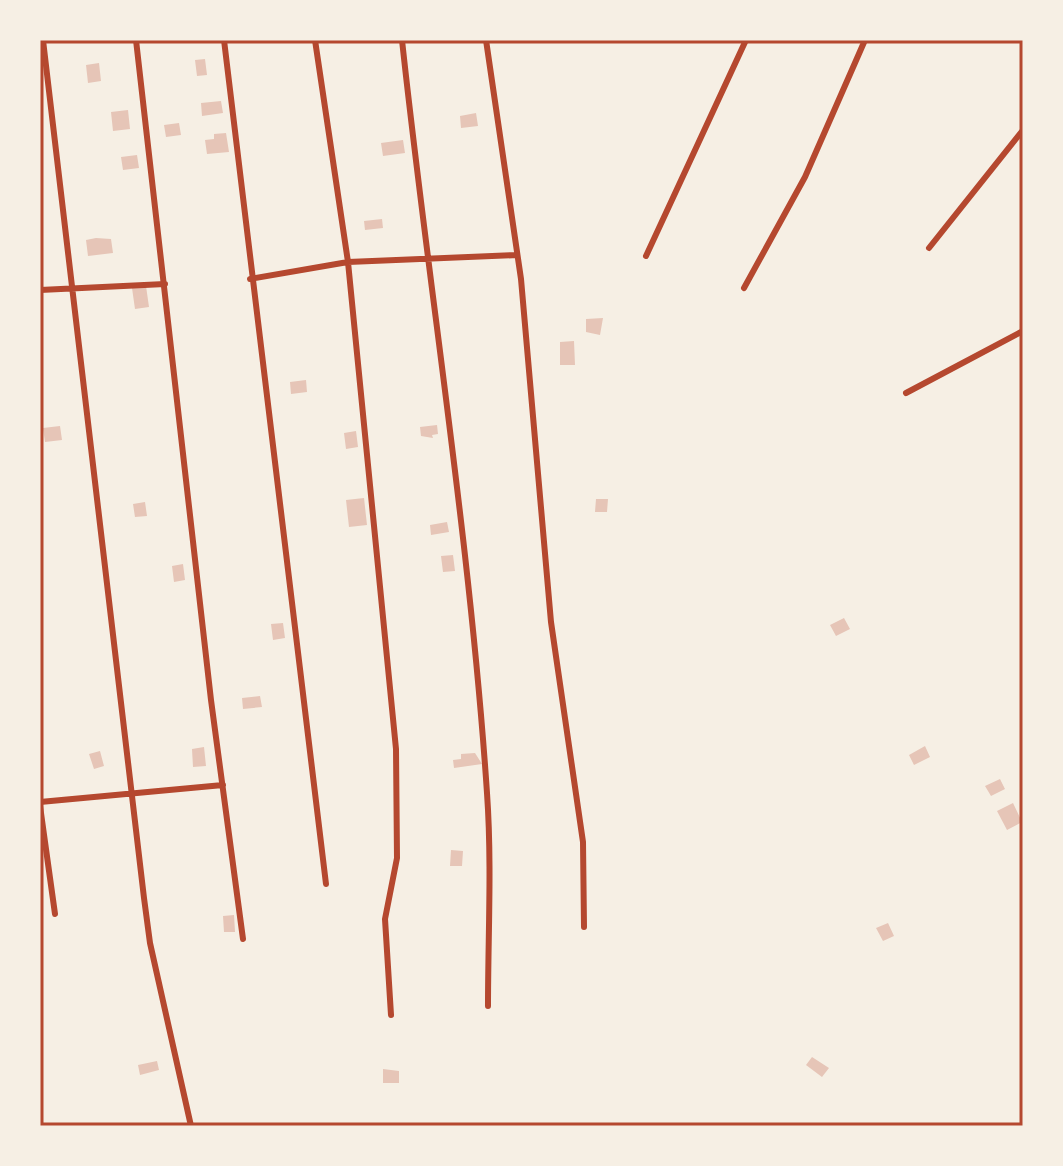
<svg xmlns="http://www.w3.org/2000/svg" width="1063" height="1166" font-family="Rubik,sans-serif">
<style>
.building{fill:#e6c5b7}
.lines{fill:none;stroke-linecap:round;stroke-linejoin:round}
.minor{stroke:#b5482f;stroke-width:6}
.neatline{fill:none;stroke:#b5482f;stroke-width:3}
</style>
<rect width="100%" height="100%" fill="#f6efe4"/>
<!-- building -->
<path class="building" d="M205,59L207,75L197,76L195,60Z
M99,63L101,81L88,83L86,65Z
M221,101L223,113L202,116L201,103Z
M128,110L130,129L113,131L111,112Z
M476,113L478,126L461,128L460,116Z
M179,123L181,135L166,137L164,125Z
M226,133L229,152L207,154L205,140L214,139V134Z
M403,140L405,153L383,156L381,143Z
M137,155L139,168L123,170L121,157Z
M382,219L383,228L365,230L364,221Z
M96,238L111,239L113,253L88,256L86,240Z
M146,286L149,307L135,309L132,288Z
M603,318L600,335L586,332V319Z
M574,341L575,365H560V342Z
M306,380L307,392L291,394L290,382Z
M437,425L438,434L432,435L433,438L421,436L420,427Z
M60,426L62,440L45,442L43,428Z
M356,431L358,447L346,449L344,433Z
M364,498L367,525L349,527L346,500Z
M596,499H608L607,512H595Z
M145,502L147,516L135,517L133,504Z
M447,522L449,532L431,535L430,525Z
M453,555L455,571L443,572L441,556Z
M183,564L185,580L174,582L172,566Z
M844,618L850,629L836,636L830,625Z
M283,623L285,638L273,640L271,624Z
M260,696L262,707L243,709L242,698Z
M925,746L930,757L914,765L909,755Z
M204,747L206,766L193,767L192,749Z
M100,751L104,766L94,769L89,754Z
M475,753L482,764L454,768L453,760L461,759V754Z
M1000,779L1005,789L991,796L985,786Z
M1013,803L1022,822L1007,830L997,811Z
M451,850L463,851L462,866H450Z
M234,915L235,932H224L223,916Z
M888,923L894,936L883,941L876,928Z
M812,1057L829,1068L822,1077L806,1065Z
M157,1061L159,1070L140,1075L138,1065Z
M383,1069L399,1071V1083H383Z"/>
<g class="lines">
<!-- minor -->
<path class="minor" d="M43,40L144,898L150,943L191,1126
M136,40L211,700L243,939
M224,40L326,884
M315,40L348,262L396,749L397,858L385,919L391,1015
M402,40C429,291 470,541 487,793C492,864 488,936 488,1006
M486,40L521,279L551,622L583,842L584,927
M929,248L1023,130
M646,256L746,40
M250,279L348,262L517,255
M744,288L805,177L865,40
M40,290L165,284
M906,393L1023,331
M40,802L223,785
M40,806L55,914"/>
</g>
<!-- border -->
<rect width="1063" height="1166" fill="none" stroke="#f6efe4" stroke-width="84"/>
<rect x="42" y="42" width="979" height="1082" class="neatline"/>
</svg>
